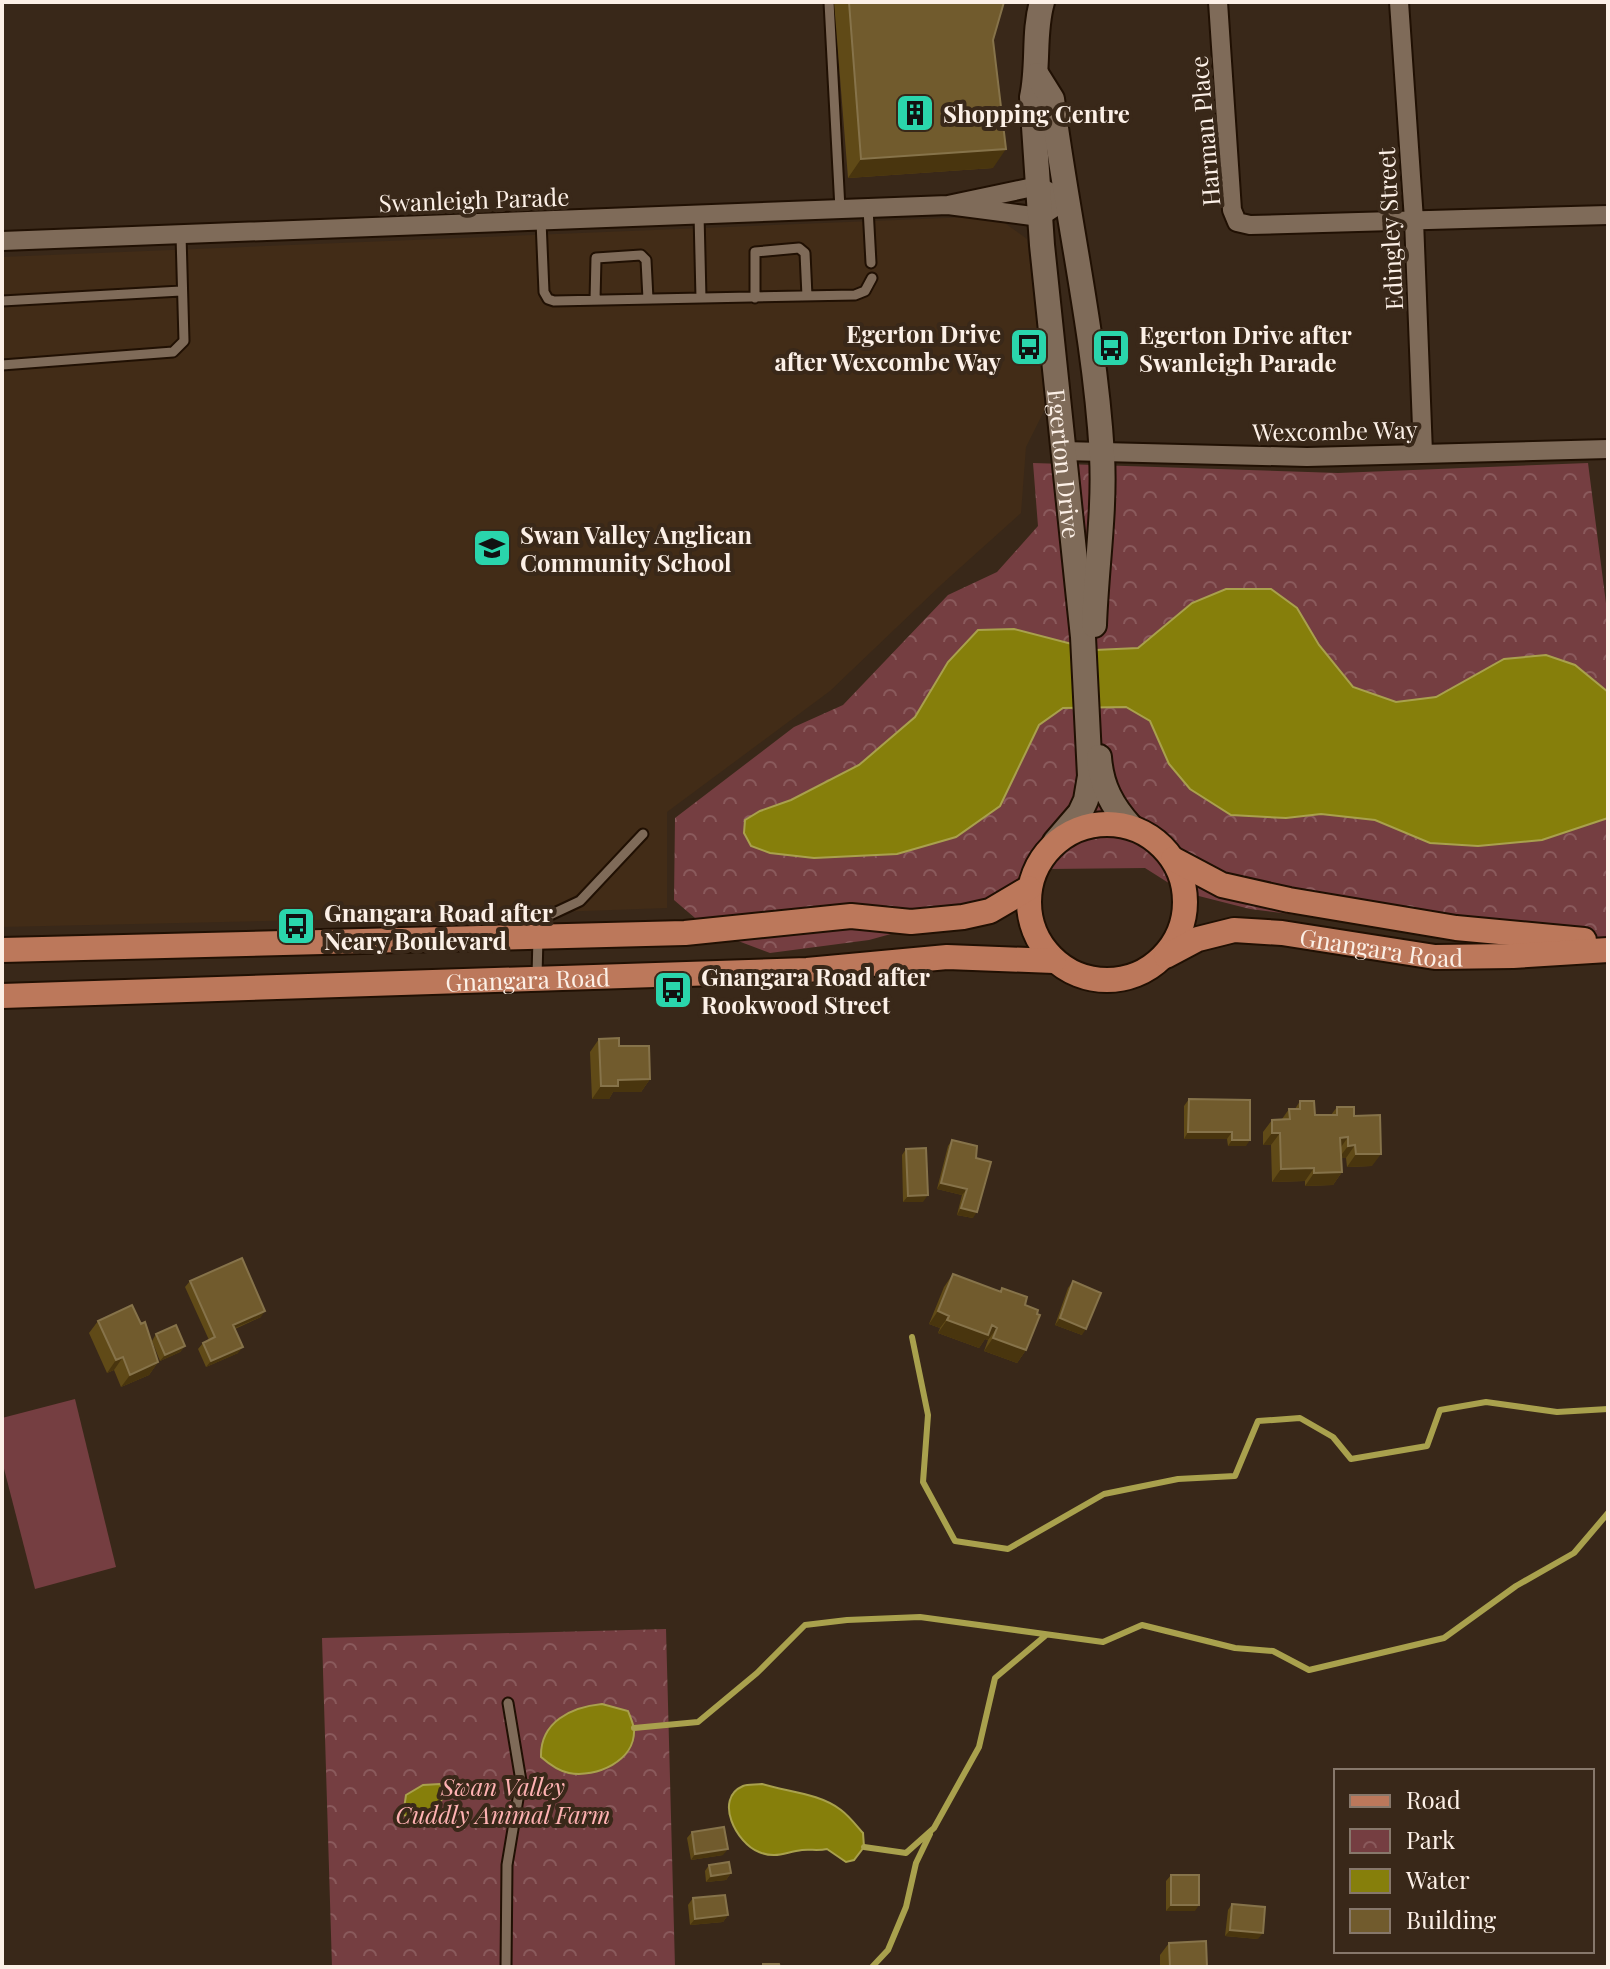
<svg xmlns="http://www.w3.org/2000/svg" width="1610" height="1969" font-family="'Playfair Display',serif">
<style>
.built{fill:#422c17}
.park{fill:url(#park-crowns)}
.garden{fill:#753e41}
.water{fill:#867f0b;stroke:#a9a14d;stroke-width:2}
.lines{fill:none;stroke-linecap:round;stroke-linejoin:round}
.stream{stroke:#a9a14d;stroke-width:6}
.service-casing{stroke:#201003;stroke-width:13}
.minor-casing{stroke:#201003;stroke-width:22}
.tertiary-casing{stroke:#201003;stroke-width:28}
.primary-casing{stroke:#201003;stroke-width:28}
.service{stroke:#7f6b59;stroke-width:9}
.minor{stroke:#7f6b59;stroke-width:18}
.tertiary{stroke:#7f6b59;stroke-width:24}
.primary{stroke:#bc785b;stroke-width:24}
.wall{fill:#604a17}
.shaded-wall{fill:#49350e}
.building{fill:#715b2d;stroke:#86734a;stroke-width:2}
.labels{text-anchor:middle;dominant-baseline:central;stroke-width:8;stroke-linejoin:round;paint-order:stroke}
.poi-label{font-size:24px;font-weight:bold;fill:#fcf0e7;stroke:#392819;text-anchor:start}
.street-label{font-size:24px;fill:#fcf0e7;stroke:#392819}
.park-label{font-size:24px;font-style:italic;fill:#ffb2b3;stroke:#392819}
</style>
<defs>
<pattern id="park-crowns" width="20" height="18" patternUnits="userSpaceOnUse" patternTransform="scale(2)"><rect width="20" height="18" fill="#753e41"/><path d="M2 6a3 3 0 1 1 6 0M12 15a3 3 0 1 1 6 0" fill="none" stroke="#8a5a5c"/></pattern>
</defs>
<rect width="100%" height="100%" fill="#392819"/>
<!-- built -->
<path class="built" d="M995,216L1027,239L1047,405L1026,447L1021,513L942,584L830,691L667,812V908L359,919L2,927V257Z"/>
<!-- park -->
<path class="park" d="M1033,463L1338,473L1588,463L1608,619V941L1459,936L1250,909L1183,892L1145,868L1048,869L1029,888L942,920L869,940L770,953L709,930L674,900L675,818L794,727L843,705L948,595L997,572L1038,526Z
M666,1629L675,1967H332L322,1638Z"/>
<!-- garden -->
<path class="garden" d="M75,1399L116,1567L35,1589L2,1461V1418Z"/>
<!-- water -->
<path class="water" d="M1226,589H1271L1297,608L1319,645L1353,687L1396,702L1436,697L1504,659L1546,655L1575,665L1608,692V818L1542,840L1478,846L1430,843L1375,820L1321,814L1286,818L1231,815L1190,789L1169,764L1150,721L1126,707L1063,708L1039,725L1000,806L956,837L897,854L814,858L770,853L751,846L744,833L745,820L760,811L791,800L859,765L915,717L948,662L978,630L1014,629L1095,650L1138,648L1192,603Z
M602,1704L628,1711C630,1716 633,1723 634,1729C636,1761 596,1778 569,1773C558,1771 549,1764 541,1757C540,1722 571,1707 602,1704Z
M440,1784L446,1794L434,1810L414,1818L403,1815L406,1795L423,1785Z
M762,1784C787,1792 819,1793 841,1810C849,1816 856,1825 863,1833L864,1847L854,1860L846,1862L827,1849C818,1851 810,1849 802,1850C785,1852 776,1859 759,1852C737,1844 713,1799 743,1786C748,1784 756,1785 762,1784Z"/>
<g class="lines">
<!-- stream -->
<path class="stream" d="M912,1337L928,1415L923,1482L955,1541L1008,1549L1104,1494L1178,1479L1235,1476L1258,1421L1300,1418L1333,1437L1351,1459L1427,1446L1440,1410L1486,1402L1557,1412L1608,1409
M634,1728L698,1722L757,1673L805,1625L847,1620L920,1617L1103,1642L1142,1625L1235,1648L1273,1651L1309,1670L1444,1638L1516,1586L1574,1553L1608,1513
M864,1847L906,1853L934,1828L979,1747L995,1678L1045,1636
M872,1967L888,1950L906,1907L916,1863L930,1834"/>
<!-- service casing -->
<g class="service-casing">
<path id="service" d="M829,2L840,209
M868,208L871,263
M699,214L701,298
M541,221L544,292L548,299L554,301L855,295L865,291L872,278
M755,298V252L799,248L805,253L807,296
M595,300L596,258L641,255L646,260L648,299
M2,301L181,291
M2,365L173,352L184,341L181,235
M537,976L538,937L548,916L580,901L643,834
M506,1967L507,1865L521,1781L508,1703"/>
</g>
<!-- minor casing -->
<g class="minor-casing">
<path id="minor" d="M1218,2L1232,210L1237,222L1250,225L1608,215
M1399,2L1414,220L1423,453
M2,241L948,205L1038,186L1066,200L1040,217L948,205
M1063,451L1307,457L1608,449"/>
</g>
<!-- tertiary casing -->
<g class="tertiary-casing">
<g id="tertiary">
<path id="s1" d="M1042,2C1033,33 1039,65 1032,97L1042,245L1083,637L1090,776L1086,800L1080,813L1055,842"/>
<path d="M1037,75L1052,99C1067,217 1095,335 1102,455C1105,512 1096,568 1094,625"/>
<path d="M1099,757C1101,786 1112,806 1131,827"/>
</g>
</g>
<!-- primary casing -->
<g class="primary-casing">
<g id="primary">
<circle cx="1107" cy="902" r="78"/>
<path d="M1173,859L1222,885L1289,900L1456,928L1584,940"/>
<path d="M2,950L685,933L851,916L911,922L963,917L990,911L1029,888"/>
<path id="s2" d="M1166,956L1198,939L1234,930L1282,933L1435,957L1513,956L1608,950"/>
<path id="s3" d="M2,996L807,970L947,957L1054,961"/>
</g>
</g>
<!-- service -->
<use href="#service" class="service"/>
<!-- minor -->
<use href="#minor" class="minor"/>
<!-- tertiary -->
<use href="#tertiary" class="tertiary"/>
<!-- primary -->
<use href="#primary" class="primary"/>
</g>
<!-- wall -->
<path class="wall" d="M834,2H1004L993,40V168L848,178Z
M599,1039L619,1046L650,1079L641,1092H613L609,1099H592L590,1052Z
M1189,1099L1250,1100L1246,1146H1228L1227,1139H1184V1106Z
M1300,1101L1315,1115H1331L1337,1107L1354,1116L1372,1166L1347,1167L1346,1158H1341L1342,1172L1333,1185L1305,1186V1181L1272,1182L1271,1145H1263V1132L1272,1120L1282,1119L1289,1109H1295Z
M952,1140L976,1158L973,1218L957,1215L962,1195L937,1189L948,1146Z
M906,1149L923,1202H903L902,1155Z
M953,1274L1000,1292L1002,1288L1025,1305L1026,1350L1017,1363L984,1351L988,1340L985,1339L979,1348L938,1333L940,1328L929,1324L944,1287Z
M190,1281L261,1317L235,1329L238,1353L206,1367L198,1349L203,1343L209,1340L185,1287Z
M1073,1281L1082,1335L1055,1325L1068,1288Z
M98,1321L158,1362L149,1375L121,1387L114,1370L107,1373L89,1333Z
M156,1334L185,1346L180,1352L160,1361L152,1341Z
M692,1832L723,1855L691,1860L687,1838Z
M709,1865L731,1873L726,1880L706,1882L705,1871Z
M1171,1875L1195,1911H1166V1881Z
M693,1898L728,1915L723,1922L690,1925L688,1905Z
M1232,1904L1258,1939L1225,1936L1228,1910Z
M1169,1943L1207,1967H1160V1955Z"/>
<!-- shaded-wall -->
<path class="shaded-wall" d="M1006,149L993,168L848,178L861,159Z
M650,1079L641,1092H613L609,1099H592L601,1086L618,1080Z
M1188,1132H1232L1227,1139H1184Z
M1272,1133H1280L1271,1145H1263Z
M1348,1137L1339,1150L1340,1138Z
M1232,1140H1250L1246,1146H1228Z
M1355,1145L1346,1158H1339L1348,1146Z
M1356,1154H1381L1372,1166L1347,1167Z
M1314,1168L1305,1181L1272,1182L1281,1169Z
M1342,1172L1333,1185L1305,1186L1314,1173Z
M941,1183L967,1189L962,1195L937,1189Z
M928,1195L923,1202H903L908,1196Z
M961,1208L977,1212L973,1218L957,1215Z
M265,1311L261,1317L228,1331L233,1325Z
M938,1311L949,1316L940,1328L929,1324Z
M1060,1318L1086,1329L1082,1335L1055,1325Z
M947,1320L992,1325L997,1328L988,1340L985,1339L979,1348L938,1333Z
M993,1338L1026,1350L1017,1363L984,1351Z
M185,1346L180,1352L160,1361L165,1355Z
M243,1347L238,1353L206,1367L211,1361Z
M123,1357L114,1370L107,1373L116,1360Z
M158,1362L149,1375L121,1387L130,1375Z
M728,1849L723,1855L691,1860L695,1854Z
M731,1873L726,1880L706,1882L711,1876Z
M1171,1905H1199L1195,1911H1166Z
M728,1915L723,1922L690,1925L695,1919Z
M1230,1930L1263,1933L1258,1939L1225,1936Z"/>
<!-- building -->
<path class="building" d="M849,2H1004L993,40L1006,149L861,159Z
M619,1038V1046H649L650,1079L618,1080V1086H601L599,1039Z
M1189,1099L1250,1100V1140H1232V1132H1188Z
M1300,1101H1314L1315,1115H1337V1107H1354V1116L1380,1115L1381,1154H1356L1355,1145L1348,1146V1137L1340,1138L1342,1172L1314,1173V1168L1281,1169L1280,1133H1272V1120L1290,1119L1289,1109H1300Z
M952,1140L977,1146L976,1158L991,1162L977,1212L961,1208L967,1189L941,1183Z
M926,1148L928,1195L908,1196L906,1149Z
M242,1258L265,1311L233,1325L243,1347L211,1361L203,1343L215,1337L190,1281Z
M953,1274L1001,1292L1002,1288L1027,1297L1025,1305L1038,1310L1037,1314L1040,1315L1026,1350L993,1338L997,1328L992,1325L988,1335L947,1320L949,1316L938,1311Z
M1073,1281L1101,1293L1086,1329L1060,1318Z
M132,1305L141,1324L145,1322L158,1362L130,1375L123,1357L116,1360L98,1321Z
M176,1325L185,1346L165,1355L156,1334Z
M724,1827L728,1849L695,1854L692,1832Z
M729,1862L731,1873L711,1876L709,1865Z
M1171,1875H1199V1905H1171Z
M725,1895L728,1915L695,1919L693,1898Z
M1232,1904L1265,1907L1263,1933L1230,1930Z
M1206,1941L1207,1967H1170L1169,1943Z
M763,1964H779L780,1967H763Z"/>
<!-- icons -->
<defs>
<g id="building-square" transform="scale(2)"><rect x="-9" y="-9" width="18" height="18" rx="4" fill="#2ad5ac" stroke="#392819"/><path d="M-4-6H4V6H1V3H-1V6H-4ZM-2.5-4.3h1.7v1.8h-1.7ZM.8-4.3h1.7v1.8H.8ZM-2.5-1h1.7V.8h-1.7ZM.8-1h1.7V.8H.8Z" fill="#111"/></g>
<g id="bus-square" transform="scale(2)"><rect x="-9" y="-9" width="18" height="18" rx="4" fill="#2ad5ac" stroke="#392819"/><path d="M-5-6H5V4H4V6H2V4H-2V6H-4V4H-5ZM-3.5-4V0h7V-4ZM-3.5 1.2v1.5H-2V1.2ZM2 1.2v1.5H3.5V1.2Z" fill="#111"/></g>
<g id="school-square" transform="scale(2)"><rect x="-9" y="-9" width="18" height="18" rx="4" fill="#2ad5ac" stroke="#392819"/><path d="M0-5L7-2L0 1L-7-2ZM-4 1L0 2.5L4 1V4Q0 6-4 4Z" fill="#111"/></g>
</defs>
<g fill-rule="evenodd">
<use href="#building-square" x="915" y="113"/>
<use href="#bus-square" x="1029" y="347"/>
<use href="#bus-square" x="1111" y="348"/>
<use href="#school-square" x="492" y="548"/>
<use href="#bus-square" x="296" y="926"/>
<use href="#bus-square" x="673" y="990"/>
</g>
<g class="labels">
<!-- poi labels -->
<g class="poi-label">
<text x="943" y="113">Shopping Centre</text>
<text x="1001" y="333" text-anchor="end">Egerton Drive<tspan x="1001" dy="28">after Wexcombe Way</tspan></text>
<text x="1139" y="334">Egerton Drive after<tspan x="1139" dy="28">Swanleigh Parade</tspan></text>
<text x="520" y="534">Swan Valley Anglican<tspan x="520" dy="28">Community School</tspan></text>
<text x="324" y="912">Gnangara Road after<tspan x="324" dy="28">Neary Boulevard</tspan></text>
<text x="701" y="976">Gnangara Road after<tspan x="701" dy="28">Rookwood Street</tspan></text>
</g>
<!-- street labels -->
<g class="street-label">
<text transform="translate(1204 131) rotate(-95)">Harman Place</text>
<text transform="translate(474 199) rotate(-2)">Swanleigh Parade</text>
<text transform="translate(1389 229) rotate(-93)">Edingley Street</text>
<text transform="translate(1335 430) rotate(-1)">Wexcombe Way</text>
<text stroke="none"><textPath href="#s1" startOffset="464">Egerton Drive</textPath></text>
<text stroke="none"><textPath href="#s2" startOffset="222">Gnangara Road</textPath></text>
<text stroke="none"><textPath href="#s3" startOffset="526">Gnangara Road</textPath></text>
</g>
<!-- park labels -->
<g class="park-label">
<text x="503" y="1786">Swan Valley<tspan x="503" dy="28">Cuddly Animal Farm</tspan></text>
</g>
</g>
<!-- border -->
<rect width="1610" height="1969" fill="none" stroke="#fcf0e7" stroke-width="8"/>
<!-- legend -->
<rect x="1334" y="1769" width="260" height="184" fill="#392819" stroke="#87786b" stroke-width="2"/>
<rect x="1350" y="1795" width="40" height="12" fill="#bc785b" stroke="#87786b" stroke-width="2"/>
<text x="1406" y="1809" font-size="24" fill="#fcf0e7">Road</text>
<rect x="1350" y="1829" width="40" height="24" fill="url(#park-crowns)" stroke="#87786b" stroke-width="2"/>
<text x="1406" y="1849" font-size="24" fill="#fcf0e7">Park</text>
<rect x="1350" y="1869" width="40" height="24" fill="#867f0b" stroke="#87786b" stroke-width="2"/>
<text x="1406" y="1889" font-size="24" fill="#fcf0e7">Water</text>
<rect x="1350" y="1909" width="40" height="24" fill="#715b2d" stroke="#87786b" stroke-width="2"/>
<text x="1406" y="1929" font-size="24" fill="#fcf0e7">Building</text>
</svg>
